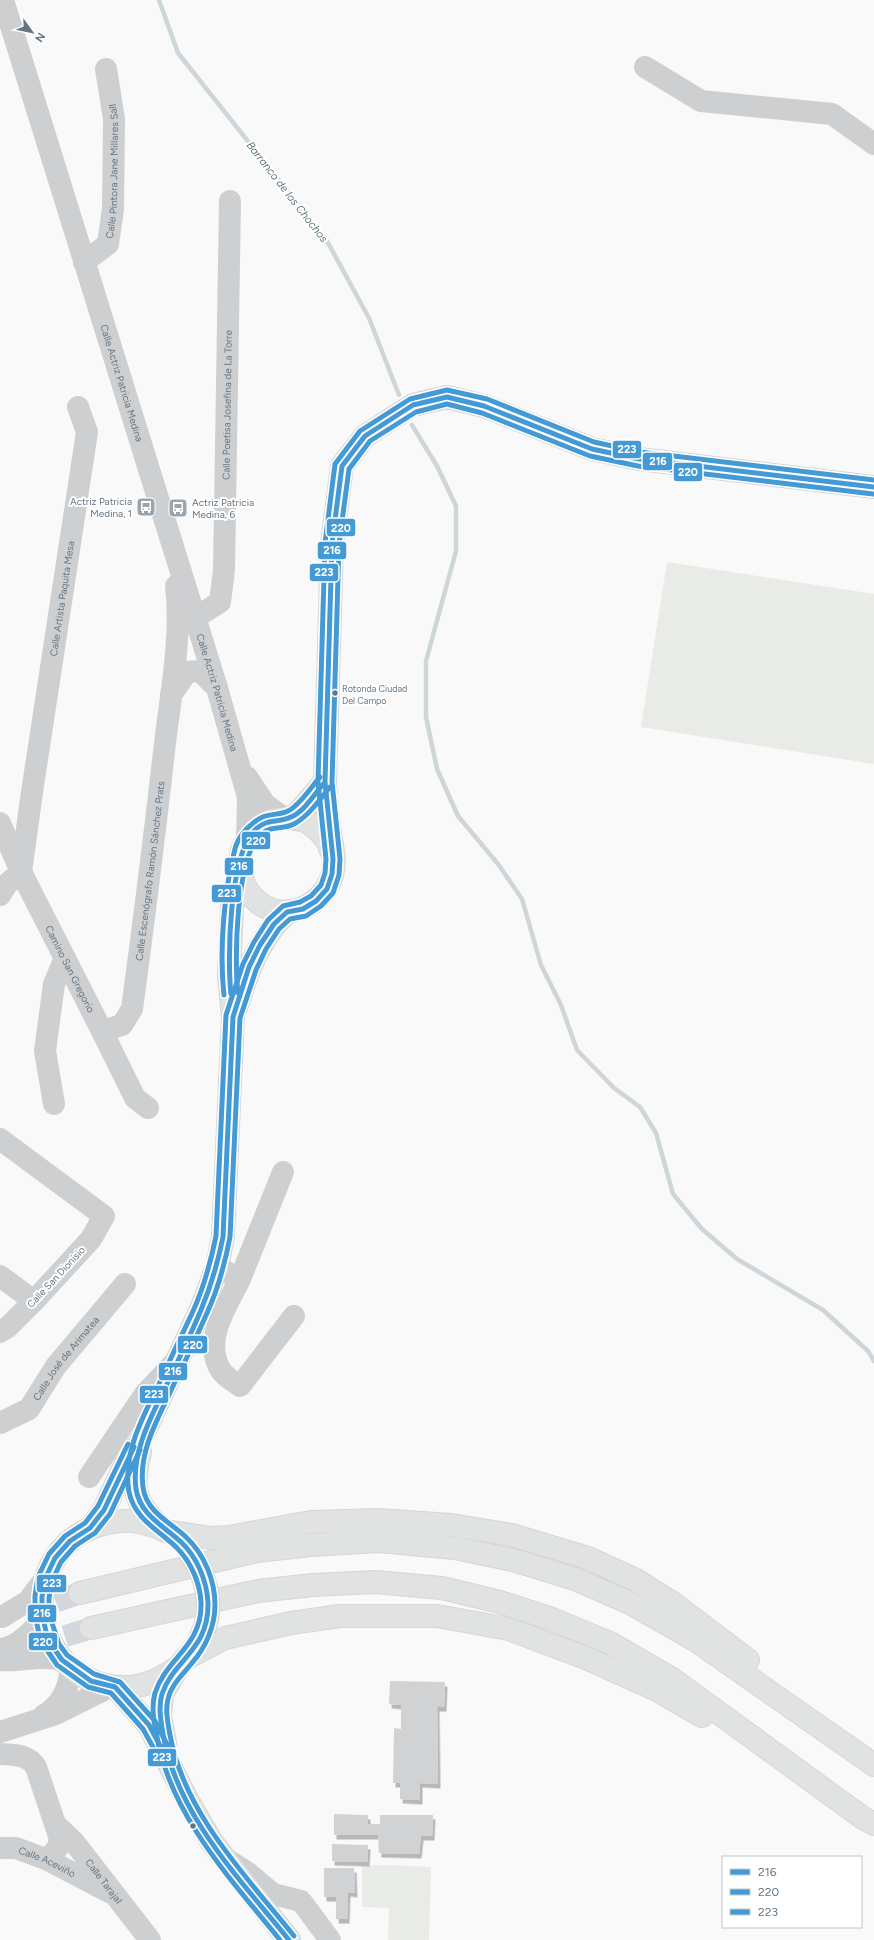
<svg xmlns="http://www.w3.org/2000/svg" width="874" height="1940" font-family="Figtree,sans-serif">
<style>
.green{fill:#e8ebe6}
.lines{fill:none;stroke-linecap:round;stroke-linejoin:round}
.stream{stroke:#ced6d9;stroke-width:4.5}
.building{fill:#d0d2d3;filter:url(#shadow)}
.highway-tunnel{stroke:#d4d8dc;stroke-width:22;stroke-dasharray:22 11;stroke-linecap:butt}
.major-casing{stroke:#d5d6d7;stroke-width:24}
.highway-casing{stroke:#d5d6d6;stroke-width:24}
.minor{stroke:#cecfd0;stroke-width:22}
.major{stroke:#e1e2e2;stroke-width:22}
.highway{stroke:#e1e2e2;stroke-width:22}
.major-bridge-casing{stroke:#d5d6d7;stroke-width:24;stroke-linecap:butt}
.major-bridge{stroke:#e1e2e2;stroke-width:22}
.bus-1-casing{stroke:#fff;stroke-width:8}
.bus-2-casing{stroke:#fff;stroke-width:8}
.bus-3-casing{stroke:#fff;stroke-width:8}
.bus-1{stroke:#449ad5;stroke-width:5}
.bus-2{stroke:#449ad5;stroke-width:5}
.bus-3{stroke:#449ad5;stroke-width:5}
.bus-dot{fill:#657683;stroke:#fff;stroke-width:1.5}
.labels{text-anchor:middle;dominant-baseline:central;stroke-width:4;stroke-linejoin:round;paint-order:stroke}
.bus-label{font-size:9px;fill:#657683;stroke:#fff;text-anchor:start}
.street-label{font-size:10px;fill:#657683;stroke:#fff}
.poi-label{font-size:10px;fill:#657683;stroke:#fff;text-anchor:end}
.water-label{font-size:11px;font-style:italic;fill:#60757c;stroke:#fff}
.line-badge{stroke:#fff;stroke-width:1.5}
.badge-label{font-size:11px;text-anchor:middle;font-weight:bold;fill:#fff}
</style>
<defs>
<filter id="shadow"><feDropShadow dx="2.5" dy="4.5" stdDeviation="0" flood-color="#0004"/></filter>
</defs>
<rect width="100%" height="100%" fill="#f9f9f9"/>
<!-- green -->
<path class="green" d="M667,562L874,594V764L641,727Z
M390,1865L431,1867L429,1940H388L389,1908L362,1907V1866Z"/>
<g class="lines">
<!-- stream -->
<path class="stream" d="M159,0L178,53L327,241L369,318L399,395
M412,425L437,466L456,506V551L426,661V717L437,769L458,816L498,864L522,899L541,965L561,1005L577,1050L614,1088L640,1107L656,1133L673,1194L702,1229L737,1259L823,1310L868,1351L874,1361"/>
</g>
<!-- building -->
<path class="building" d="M390,1681L445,1682L444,1707H437L438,1784L420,1783V1800L400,1799V1783H393L394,1728L401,1729V1705L389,1704Z
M334,1814L368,1815V1824H380V1815H433L432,1836H421L419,1854L379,1853L378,1835H334Z
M332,1844L368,1845L367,1862L332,1861Z
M324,1868H354L355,1893L348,1892L347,1919H336V1897H324Z"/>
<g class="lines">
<!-- highway-tunnel -->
<path class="highway-tunnel" d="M25,1613L80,1593
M3,1659L21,1650L91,1628"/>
<!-- major casing -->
<g class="major-casing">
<path id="major" d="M290,818L298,813L325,782
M240,869C242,878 244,887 250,894C275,926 321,911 332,876C337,859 330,838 328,821C326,808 326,795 325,782L332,543L342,466L365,436L413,405L447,397L484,406L592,449L639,459L874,487
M236,1008C248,970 258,940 287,912
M140,1452C131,1489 134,1502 161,1528
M90,1528L104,1510L130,1454L145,1430L202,1307L217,1267L223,1237L233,1017L229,976L232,906L242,850L247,840L256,829L269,821L290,818L306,821L319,831L329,843L330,849
M162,1529C155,1527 147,1523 139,1522C126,1519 112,1522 100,1525C22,1548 23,1662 102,1684C132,1692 154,1684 178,1667
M115,1687L149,1725L188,1801L211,1841L289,1940
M165,1743L160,1716L162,1694L178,1667L196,1647L204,1629"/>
</g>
<!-- highway casing -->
<g class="highway-casing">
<path id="highway" d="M165,1531L211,1538L229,1537L311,1522L378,1520L451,1525L512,1535L588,1558L636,1580L674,1604L748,1660
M80,1593L257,1551L311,1545L379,1541L455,1548L513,1560L575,1579L632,1604L695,1640L874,1765
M91,1628L258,1591L313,1585L375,1582L442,1588L500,1602L552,1619L610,1643L672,1679L863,1818L874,1824
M185,1659L225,1638L291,1623L340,1616H437L509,1629L586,1658L657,1690L702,1716"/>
</g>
<!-- minor -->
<g class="minor">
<path id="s1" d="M3,0L217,688L248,797L247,840"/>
<path d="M645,67L701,101L832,114L874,144"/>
<path id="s2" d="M84,262L108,244L113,209L114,119L106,69"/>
<path id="s3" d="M195,618L220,602L224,570L230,201"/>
<path d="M171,695L187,672L200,671L217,688"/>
<path d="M247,777L265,804L284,818"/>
<path id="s4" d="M0,823L21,872L102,1031L135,1098L148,1108"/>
<path id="s5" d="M0,895L7,884L21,872L32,792L87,432L78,407"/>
<path id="s6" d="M102,1031L122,1025L132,1009C144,920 155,832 165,743C171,692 182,637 176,586"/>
<path d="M54,1104L45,1051L54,984L65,958"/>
<path d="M0,1139L104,1216L91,1239L34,1301L8,1327L0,1332"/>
<path d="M217,1267L240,1279C227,1306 201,1342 222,1372C226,1377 234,1382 240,1386L294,1316"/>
<path d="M0,1276L34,1301"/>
<path d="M240,1279L283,1172"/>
<path id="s7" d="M0,1423L29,1409L56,1366L125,1284"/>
<path d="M89,1477L145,1394L174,1363"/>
<path d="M2,1617L28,1601L45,1579"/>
<path d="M0,1649C18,1647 31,1632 43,1619"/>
<path d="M0,1660C21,1662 42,1654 62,1660"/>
<path d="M44,1715C62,1705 69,1688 71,1668"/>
<path d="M0,1732L56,1714L112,1686"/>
<path d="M0,1754C15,1755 27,1754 36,1767L60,1839L58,1847L48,1860"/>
<path id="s8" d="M56,1825L74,1842L150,1940"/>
<path id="s9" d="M0,1848H16L48,1860L109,1892"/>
<path d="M231,1862L248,1873L273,1894L301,1901L330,1940"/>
</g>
<!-- major -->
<use href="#major" class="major"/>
<!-- highway -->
<use href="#highway" class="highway"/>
<!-- major-bridge casing -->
<g class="major-bridge-casing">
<path id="major-bridge" d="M188,1551C205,1571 214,1604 204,1629"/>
</g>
<!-- major-bridge -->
<use href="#major-bridge" class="major-bridge"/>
<!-- bus-1 casing -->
<g class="bus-1-casing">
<path id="bus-1" d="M231,994C227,960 229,850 257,828C270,818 279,823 291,817C305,811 315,793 325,782
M134,1447L104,1510L90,1528L70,1541L55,1558L45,1579L42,1597V1615L46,1631L53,1647L62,1660L91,1681L115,1687L149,1725L165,1755
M289,1940C239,1878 177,1815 163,1734C161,1721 158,1707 162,1694C174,1659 209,1650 208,1603C207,1581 197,1557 181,1542C164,1526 140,1515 136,1489C131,1453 151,1417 166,1386C178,1361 190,1336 201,1310C211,1286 218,1262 223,1237L233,1017L249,967L260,945L274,924L287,912L303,909L316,901L327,889L332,874L333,859L325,782L332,543L342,466L365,436L413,405L447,397L484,406L592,449L639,459L874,487"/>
</g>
<!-- bus-2 casing -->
<g class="bus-2-casing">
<path id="bus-2" d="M238,993C234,960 236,859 260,835C270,825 283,830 294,824C309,816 320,799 330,787
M128,1444L98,1506L85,1523L65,1536L49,1554L38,1577L35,1596V1616L39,1633L47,1650L57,1665L88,1687L111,1693L143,1729L159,1758
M294,1936C246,1876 184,1813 170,1735C168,1723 165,1711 168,1699C171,1685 183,1674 192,1663C206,1647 215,1626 215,1605C215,1580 204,1554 186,1537C170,1522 146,1512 143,1487C138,1451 159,1417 173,1386C185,1362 196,1338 207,1313C218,1289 225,1263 230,1237L240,1018L256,970L266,949L279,929L290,919L306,916L321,906L333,893L339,875L340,859L332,782L339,544L349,469L370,441L416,412L447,404L482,413L590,456L638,466L873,494"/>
</g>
<!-- bus-3 casing -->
<g class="bus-3-casing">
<path id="bus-3" d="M224,995C219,951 224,891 235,849C237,840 245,829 252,824C266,811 275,817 288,811C299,806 312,786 320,777
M140,1450L110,1514L95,1533L75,1546L61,1562L52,1581L49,1598V1614L59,1644L67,1655L94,1674L120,1682L155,1721L171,1752
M280,1940C231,1879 171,1816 157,1737C154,1723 151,1707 155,1693C166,1658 203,1646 201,1602C200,1583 191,1562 177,1548C159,1530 135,1520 129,1492C122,1453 144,1415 160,1382C171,1357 183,1333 194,1309C204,1286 211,1261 216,1236L226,1015L243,964L254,942L268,920L283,906L300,902L311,896L321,885L325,873L326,859L318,782L325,543L335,464L360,431L410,399L447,390L487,399L594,442L640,452L874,480"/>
</g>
<!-- bus-1 -->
<use href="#bus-1" class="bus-1"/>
<!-- bus-2 -->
<use href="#bus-2" class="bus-2"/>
<!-- bus-3 -->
<use href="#bus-3" class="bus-3"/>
</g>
<!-- icons -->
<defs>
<g id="bus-square" transform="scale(1)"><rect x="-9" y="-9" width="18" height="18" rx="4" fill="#99a4ac" stroke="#fff"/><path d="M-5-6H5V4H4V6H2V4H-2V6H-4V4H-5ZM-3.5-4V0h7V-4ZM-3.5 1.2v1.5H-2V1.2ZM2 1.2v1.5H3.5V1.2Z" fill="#fff"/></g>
</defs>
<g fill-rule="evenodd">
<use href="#bus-square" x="146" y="507"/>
<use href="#bus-square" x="178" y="508"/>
</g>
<!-- markers -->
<g class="bus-dot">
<circle cx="335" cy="693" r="3.5"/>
<circle cx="193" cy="1826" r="3.5"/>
</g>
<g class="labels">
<!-- bus labels -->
<g class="bus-label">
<text x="342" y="688">Rotonda Ciudad<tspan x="342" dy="12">Del Campo</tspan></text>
</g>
<!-- street labels -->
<g class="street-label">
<text stroke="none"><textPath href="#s2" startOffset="103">Calle Pintora Jane Millares Sall</textPath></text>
<text stroke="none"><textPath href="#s1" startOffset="401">Calle Actriz Patricia Medina</textPath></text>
<text stroke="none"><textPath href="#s3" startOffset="227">Calle Poetisa Josefina de La Torre</textPath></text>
<text stroke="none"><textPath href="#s5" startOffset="308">Calle Artista Paquita Mesa</textPath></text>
<text stroke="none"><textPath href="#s1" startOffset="725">Calle Actriz Patricia Medina</textPath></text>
<text stroke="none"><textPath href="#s6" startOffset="179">Calle Escenógrafo Ramón Sánchez Prats</textPath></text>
<text stroke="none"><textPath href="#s4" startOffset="162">Camino San Gregorio</textPath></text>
<text transform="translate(56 1277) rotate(-47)">Calle San Dionisio</text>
<text stroke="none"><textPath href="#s7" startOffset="95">Calle José de Arimatea</textPath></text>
<text stroke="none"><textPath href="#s9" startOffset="50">Calle Aceviño</textPath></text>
<text stroke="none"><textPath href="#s8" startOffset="74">Calle Tarajal</textPath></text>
</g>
<!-- poi labels -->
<g class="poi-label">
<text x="132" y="501">Actriz Patricia<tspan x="132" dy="12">Medina, 1</tspan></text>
<text x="192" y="502" text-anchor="start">Actriz Patricia<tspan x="192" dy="12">Medina, 6</tspan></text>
</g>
<!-- water labels -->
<g class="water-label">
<text transform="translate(287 192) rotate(52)">Barranco de los Chochos</text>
</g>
</g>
<g class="line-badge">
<rect x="612" y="440" width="30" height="19" rx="4" fill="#449ad5"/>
<rect x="642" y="452" width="31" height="19" rx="4" fill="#449ad5"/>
<rect x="673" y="462" width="30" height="20" rx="4" fill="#449ad5"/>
<rect x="326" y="518" width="30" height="19" rx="4" fill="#449ad5"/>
<rect x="317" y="541" width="30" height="19" rx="4" fill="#449ad5"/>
<rect x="309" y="563" width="30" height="19" rx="4" fill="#449ad5"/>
<rect x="241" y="831" width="30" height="19" rx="4" fill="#449ad5"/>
<rect x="224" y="857" width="30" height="19" rx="4" fill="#449ad5"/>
<rect x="211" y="884" width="31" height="19" rx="4" fill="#449ad5"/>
<rect x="177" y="1335" width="31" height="19" rx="4" fill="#449ad5"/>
<rect x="158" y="1362" width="30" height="19" rx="4" fill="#449ad5"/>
<rect x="139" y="1385" width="30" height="19" rx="4" fill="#449ad5"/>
<rect x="36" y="1574" width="31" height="19" rx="4" fill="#449ad5"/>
<rect x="27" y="1604" width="30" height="19" rx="4" fill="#449ad5"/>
<rect x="28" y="1632" width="30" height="19" rx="4" fill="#449ad5"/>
<rect x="147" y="1748" width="30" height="19" rx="4" fill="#449ad5"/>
</g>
<g class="badge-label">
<text x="627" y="453">223</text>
<text x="658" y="465">216</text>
<text x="688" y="476">220</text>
<text x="341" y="532">220</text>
<text x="332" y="554">216</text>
<text x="324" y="576">223</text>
<text x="256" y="845">220</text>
<text x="239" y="870">216</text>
<text x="227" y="897">223</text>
<text x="193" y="1349">220</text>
<text x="173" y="1375">216</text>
<text x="154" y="1398">223</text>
<text x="52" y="1587">223</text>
<text x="42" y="1617">216</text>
<text x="43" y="1646">220</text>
<text x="162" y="1761">223</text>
</g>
<!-- legend -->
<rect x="722" y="1856" width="140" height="72" fill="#ffffff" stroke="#c1c8cd"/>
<rect x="730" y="1869" width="20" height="6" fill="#449ad5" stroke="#c1c8cd"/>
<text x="758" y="1876" font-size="12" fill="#657683">216</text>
<rect x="730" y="1889" width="20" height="6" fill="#449ad5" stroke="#c1c8cd"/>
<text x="758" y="1896" font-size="12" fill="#657683">220</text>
<rect x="730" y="1909" width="20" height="6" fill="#449ad5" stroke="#c1c8cd"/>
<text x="758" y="1916" font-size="12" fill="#657683">223</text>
<!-- north arrow -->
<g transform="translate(32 32) rotate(123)" stroke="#ffffff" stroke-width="3" paint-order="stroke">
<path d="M0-3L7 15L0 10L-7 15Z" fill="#657683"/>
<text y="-6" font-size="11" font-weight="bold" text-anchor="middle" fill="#657683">N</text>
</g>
</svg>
